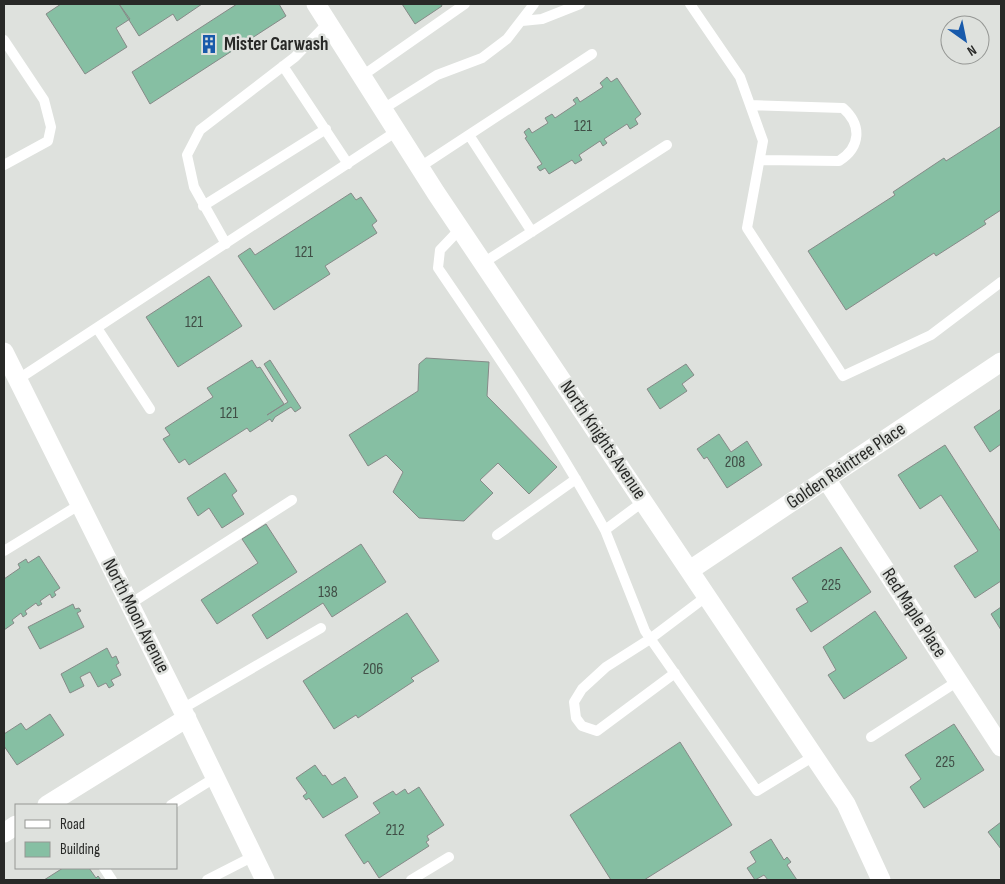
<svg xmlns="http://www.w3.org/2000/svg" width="1005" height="884" font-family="'Sofia Sans Condensed',sans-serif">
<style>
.building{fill:#86bfa3;stroke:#868a88}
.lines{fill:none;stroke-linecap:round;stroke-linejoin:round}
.service{stroke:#fff;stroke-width:10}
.minor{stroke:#fff;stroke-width:19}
.labels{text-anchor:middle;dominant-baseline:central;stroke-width:5;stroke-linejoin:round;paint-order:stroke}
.number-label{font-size:16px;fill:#404e46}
.poi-label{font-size:19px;font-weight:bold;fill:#282927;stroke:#dee1dd;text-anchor:start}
.street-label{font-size:19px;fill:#282927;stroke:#dee1dd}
</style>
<rect width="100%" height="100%" fill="#dee1dd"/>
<!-- building -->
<path class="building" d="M61,4H119L130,19L116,28L127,47L85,74L46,14Z
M119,4H202L177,21L173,14L139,36Z
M237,4H279L286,16L150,104L132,72Z
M402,4H441L442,6L415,24Z
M607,77L611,82L617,78L641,114L635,119L638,124L630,129L627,124L604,139L607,143L603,146L600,141L579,155L582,160L575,164L572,160L549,174L545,168L540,171L537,167L542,164L525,138L527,137L524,132L529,128L532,133L548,123L545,118L552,114L555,118L576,104L573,100L577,97L580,102L603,87L600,83Z
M1001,126V210L984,221L986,224L936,256L934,253L846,310L808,251L895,195L893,192L944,158L946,161Z
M351,193L356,200L361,197L377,221L372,225L377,233L325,266L330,274L274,310L238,256L250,248L255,255Z
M209,276L242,326L178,367L146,317Z
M426,358L489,362L487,396L557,467L529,494L498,463L480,480L493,493L464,521L419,518L393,492L403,472L386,455L368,466L349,435L418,391L419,364Z
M252,360L257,368L260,367L284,404L267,415L288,402L264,364L270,360L301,408L295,412L291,407L275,417L272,422L270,419L250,432L247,428L189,465L185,459L179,463L163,439L170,435L165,428L213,397L207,388Z
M686,364L694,375L682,384L687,391L660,409L647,389Z
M1001,409V444L990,452L974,427Z
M719,434L731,452L747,441L762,465L727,488L707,457L704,459L697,449Z
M945,445L1001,532V581L975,598L954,566L978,551L941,495L920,509L898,475Z
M225,473L237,491L232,495L244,514L222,528L209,508L198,516L187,498Z
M266,524L297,572L217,624L201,600L258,563L242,539Z
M361,544L386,582L332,617L323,603L267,639L252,615Z
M841,547L871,592L811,632L796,609L808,602L792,578Z
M39,556L60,588L54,592L56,595L52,598L50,594L40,601L42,604L38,606L36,603L25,611L27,614L23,617L21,613L12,620L14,623L4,630V579L20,568L18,564L26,559L28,563Z
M73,604L75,609L79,608L81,611L77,613L84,627L40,649L28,627Z
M1001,607V630L991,614Z
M875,611L907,658L844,699L828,675L836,670L823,647Z
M407,613L439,661L411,678L414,681L358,718L356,715L334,729L303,681Z
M107,648L112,658L116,656L119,663L116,665L121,675L111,680L114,685L109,688L106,683L98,687L90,672L80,677L84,686L70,693L61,674Z
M50,714L64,735L17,765L4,746V734L21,723L26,730Z
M954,724L984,770L924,808L910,787L921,779L905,755Z
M680,742L732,825L644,880H611L570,815Z
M315,765L323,776L325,775L332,785L345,777L358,797L323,818L309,798L306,800L303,796L307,793L296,778Z
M419,787L444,825L427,836L429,840L426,842L429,846L379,878L368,861L364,864L345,835L380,813L373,803L393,791L396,795L405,789L408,794Z
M1001,822V849L988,832Z
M771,839L784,860L787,857L791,862L787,865L797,880H768L764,875L755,880L747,868L756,862L750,852Z
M63,868H89L96,878L98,876L101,880H44Z"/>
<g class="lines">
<!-- service -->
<path class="service" d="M690,4L740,77L763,141L747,228L843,376L931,335L1001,282
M522,21L542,19L580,4
M4,40L44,100L51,127L48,141L4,165
M283,66L348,164
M362,76L465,4
M750,105L843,108C862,125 861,147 839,161L760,160
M383,109L437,75L482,58L507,39L534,4
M469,135L532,232
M420,167L592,54
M203,206L326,129
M460,229L440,250L438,268C496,353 555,439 605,530
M226,244L194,187L187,155L200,130L295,57L328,23
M483,263L667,145
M97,328L150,409
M17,380L397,131
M644,501L605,530L645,631L757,791L814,756
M497,535L576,479
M4,551L79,505
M130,604L292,500
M675,673L597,731L582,726L576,718L574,702L582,689L606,667L650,639L707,596
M182,709L321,628
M871,737L958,681
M171,805L216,777
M104,868L112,880
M207,880L254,856
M411,880L449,857"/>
<!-- minor -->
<path class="minor" d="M316,4L436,193L846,804L881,880
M4,352L182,709L265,880
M826,479L1001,747
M690,570L1001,362
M47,805L187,718
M4,833L16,825"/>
</g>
<!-- icons -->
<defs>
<g id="building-bare" transform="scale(1.5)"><path d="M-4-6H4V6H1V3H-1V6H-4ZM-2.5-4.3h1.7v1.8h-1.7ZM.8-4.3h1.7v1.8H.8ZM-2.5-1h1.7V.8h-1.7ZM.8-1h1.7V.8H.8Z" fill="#185aab" stroke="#dee1dd" stroke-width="2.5" paint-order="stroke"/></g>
</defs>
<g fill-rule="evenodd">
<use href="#building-bare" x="209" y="44"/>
</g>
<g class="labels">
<!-- number labels -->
<g class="number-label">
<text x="583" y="126">121</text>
<text x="304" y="252">121</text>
<text x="194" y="322">121</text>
<text x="229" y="413">121</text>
<text x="735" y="462">208</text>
<text x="831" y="585">225</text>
<text x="328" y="592">138</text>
<text x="373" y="669">206</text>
<text x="945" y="762">225</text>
<text x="395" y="830">212</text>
</g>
<!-- poi labels -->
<g class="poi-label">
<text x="224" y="44">Mister Carwash</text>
</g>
<!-- street labels -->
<g class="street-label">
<text transform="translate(603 440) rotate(56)">North Knights Avenue</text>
<text transform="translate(846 466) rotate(-34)">Golden Raintree Place</text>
<text transform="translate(914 613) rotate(57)">Red Maple Place</text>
<text transform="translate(136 616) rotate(63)">North Moon Avenue</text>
</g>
</g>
<!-- border -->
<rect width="1005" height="884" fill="none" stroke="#282927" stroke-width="10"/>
<!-- legend -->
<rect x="15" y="804" width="162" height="65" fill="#dee1dd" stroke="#959794"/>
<rect x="25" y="820" width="25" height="8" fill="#ffffff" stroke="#959794"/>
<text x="60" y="829" font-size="15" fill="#282927">Road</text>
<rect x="25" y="842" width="25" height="15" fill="#86bfa3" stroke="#959794"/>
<text x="60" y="854" font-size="15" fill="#282927">Building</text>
<!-- north arrow -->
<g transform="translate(965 40) rotate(147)"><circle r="24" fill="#dee1dd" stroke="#959794"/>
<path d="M0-4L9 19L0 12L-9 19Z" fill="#185aab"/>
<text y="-8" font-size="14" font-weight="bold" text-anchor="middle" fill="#282927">N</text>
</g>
</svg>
